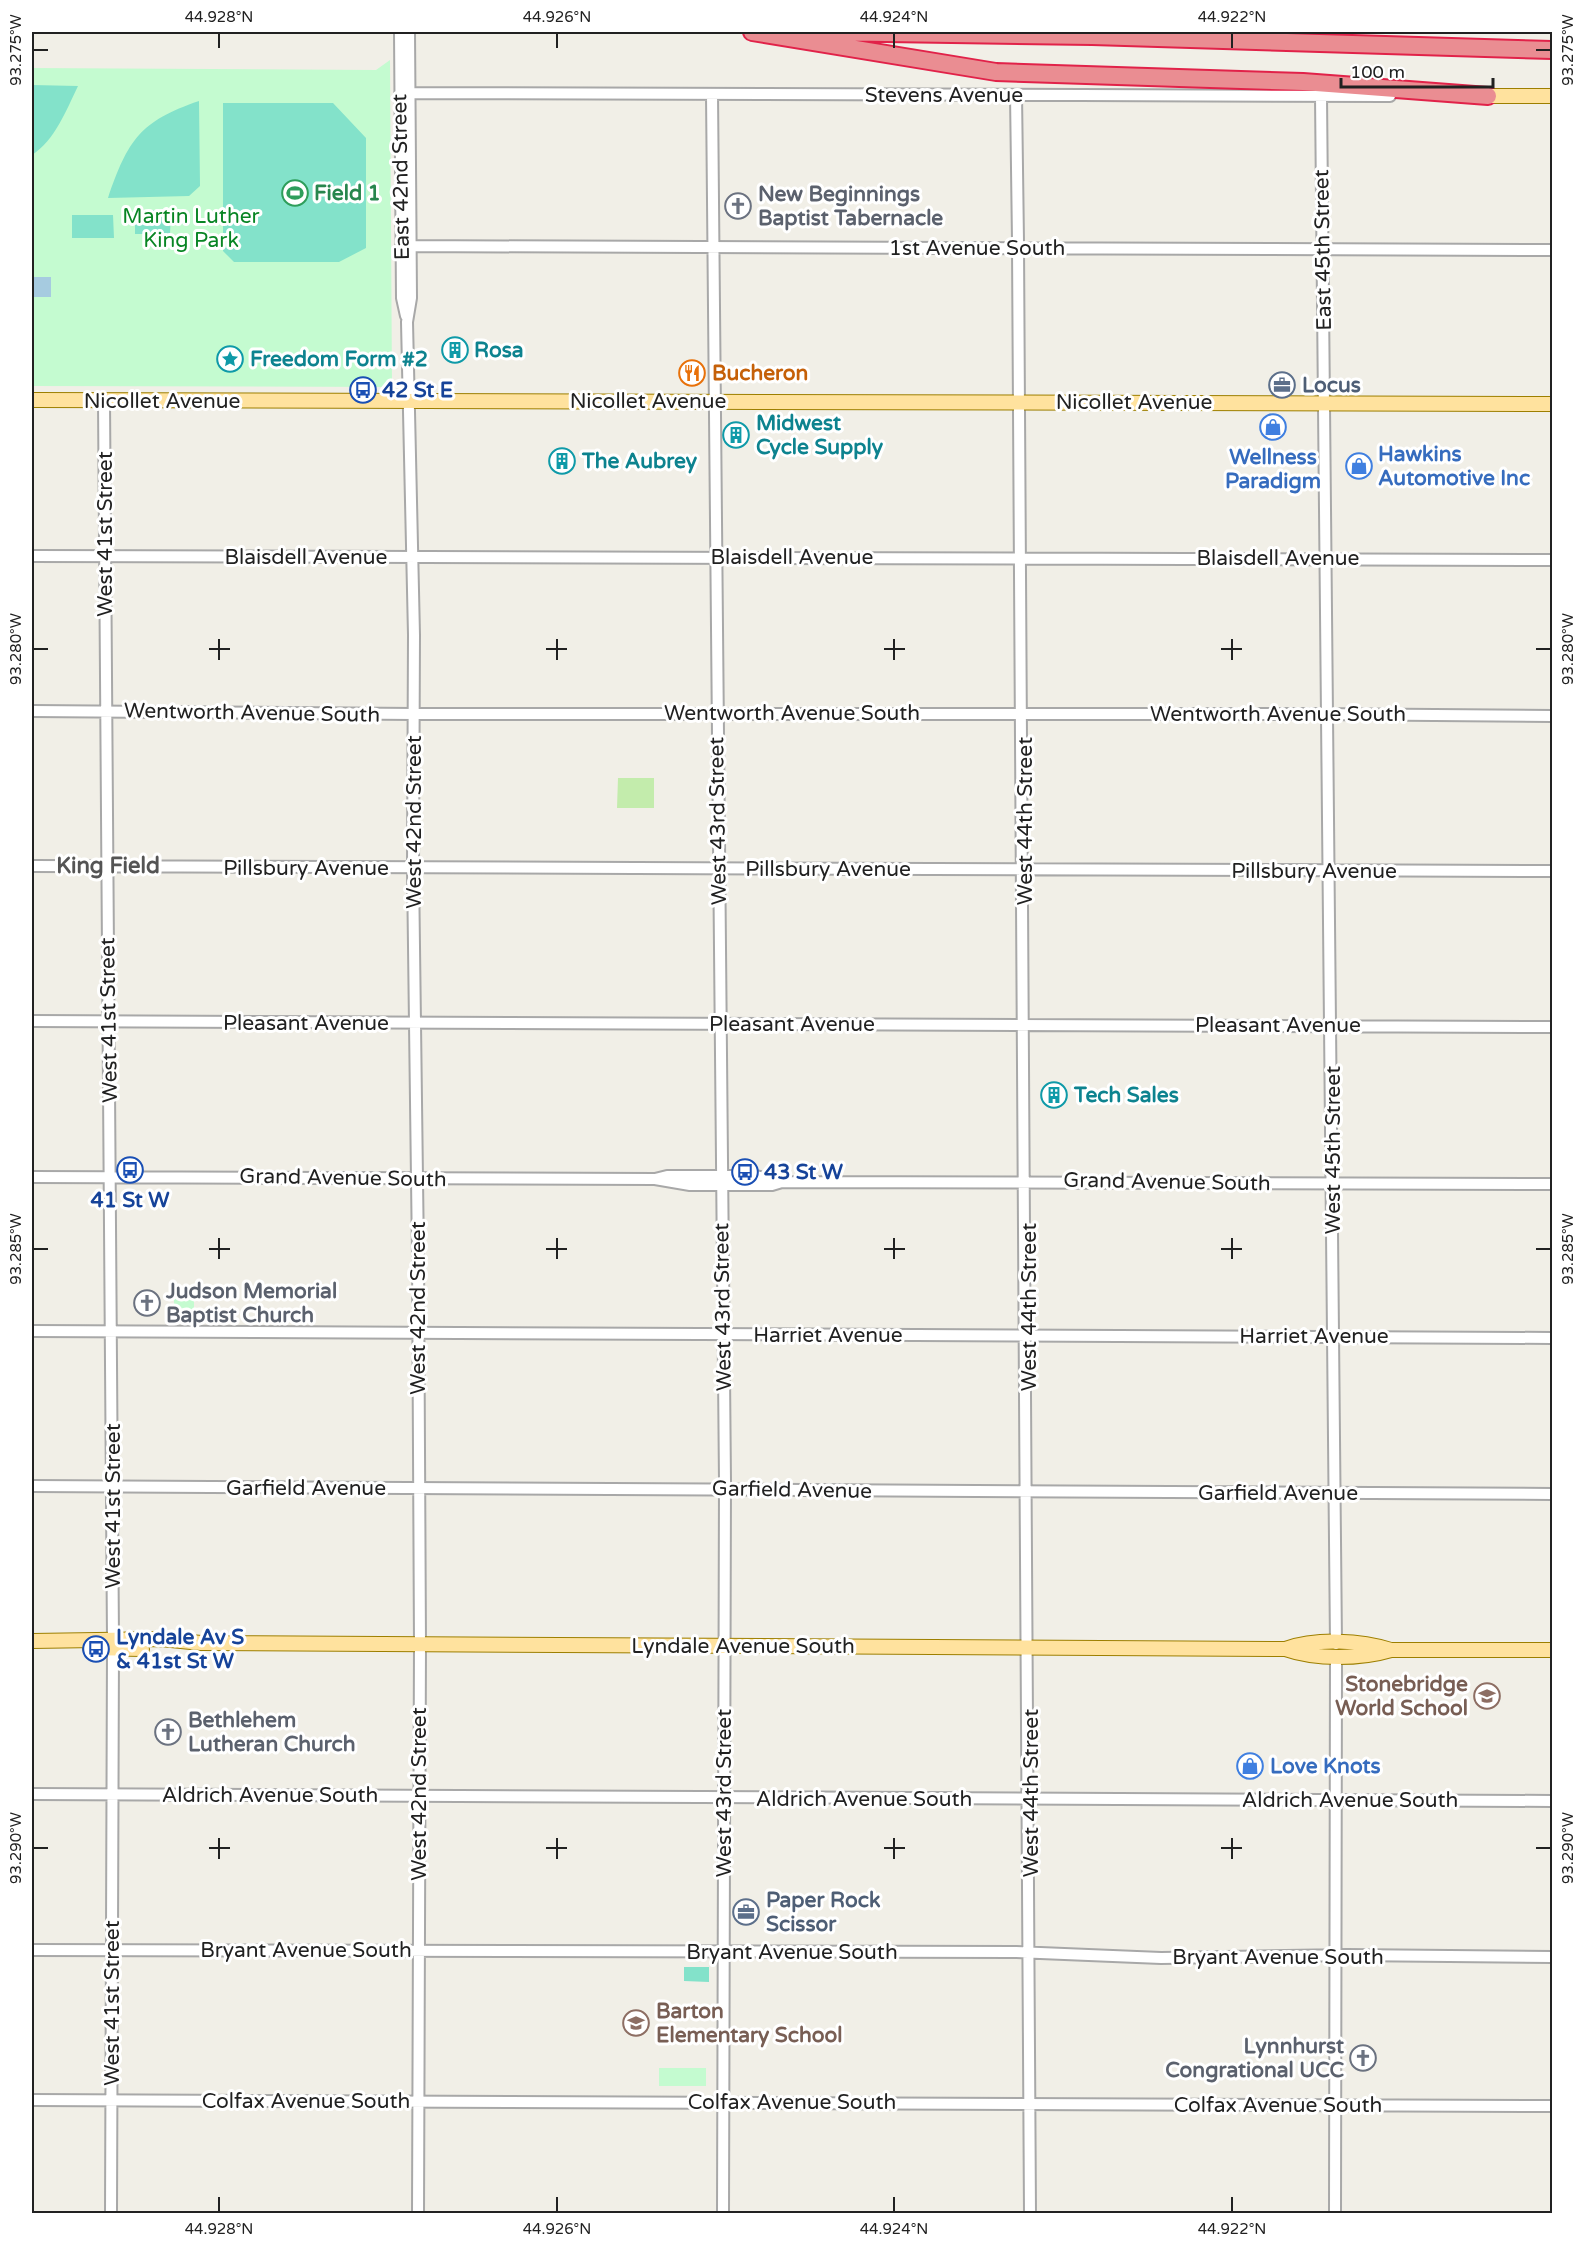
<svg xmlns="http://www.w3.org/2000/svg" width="1584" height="2245" font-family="'Varela Round',sans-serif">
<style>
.grass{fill:#c3ecac}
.park{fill:#c4fbd0}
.pitch{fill:#83e2ca}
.water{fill:#a6cbe0}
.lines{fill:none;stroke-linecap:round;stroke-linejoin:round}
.minor-casing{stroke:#a8a8a8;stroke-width:14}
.major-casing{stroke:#9d7f00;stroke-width:16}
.highway-casing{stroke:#e12249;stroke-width:20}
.minor{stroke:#fff;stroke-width:10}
.major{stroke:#ffe29e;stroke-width:14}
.highway{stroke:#ea8d92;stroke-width:16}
.ticks{fill:none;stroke:#212121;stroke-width:2}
.labels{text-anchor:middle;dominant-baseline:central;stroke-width:6;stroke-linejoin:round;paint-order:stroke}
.street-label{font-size:21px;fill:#212121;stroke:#fff}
.leisure-label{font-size:21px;font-weight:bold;fill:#27864d;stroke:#fff;text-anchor:start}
.worship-label{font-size:21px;font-weight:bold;fill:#5b616d;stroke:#fff;text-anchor:start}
.park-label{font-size:21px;fill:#088524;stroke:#fff}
.culture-label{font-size:21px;font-weight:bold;fill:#0d838f;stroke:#fff;text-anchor:start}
.food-label{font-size:21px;font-weight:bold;fill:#c56008;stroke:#fff;text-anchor:start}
.service-label{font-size:21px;font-weight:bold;fill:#4e5e75;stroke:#fff;text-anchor:start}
.transit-label{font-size:21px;font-weight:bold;fill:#164399;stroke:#fff;text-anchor:start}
.shop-label{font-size:21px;font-weight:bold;fill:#366cbe;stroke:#fff;text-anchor:start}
.education-label{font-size:21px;font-weight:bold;fill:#785e54;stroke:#fff;text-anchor:end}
.neighbourhood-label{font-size:22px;font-weight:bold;fill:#545454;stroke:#fff}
.neatline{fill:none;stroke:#212121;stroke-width:2}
.ticks-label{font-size:15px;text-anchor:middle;fill:#212121}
</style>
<rect width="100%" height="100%" fill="#f1efe7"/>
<!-- grass -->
<path class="grass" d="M618,778H654V808H617Z"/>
<!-- park -->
<path class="park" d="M390,60L392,387L32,386V68L376,70Z
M174,1295H194V1320H174Z
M659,2068H706V2086H659Z"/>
<!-- pitch -->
<path class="pitch" d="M32,85L78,86C66,111 55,140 32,155Z
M199,101L200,186L189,196L108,198C128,140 140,121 199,101Z
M223,103H333L366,138V248L339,262H234L223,251Z
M135,210H171L170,234H135Z
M72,215H113L114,238H72Z
M684,1967H709V1982L684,1981Z"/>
<!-- water -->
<path class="water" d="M32,277H51V297H32Z"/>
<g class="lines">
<!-- minor casing -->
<g class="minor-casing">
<path id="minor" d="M400,32L402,298L406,316
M409,32L411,298L407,322L414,635L413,869L418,1256L420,1644L418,2214
M400,93L1390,96
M712,94L725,1481L723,2214
M1016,95C1026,801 1031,1507 1030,2214
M1321,96L1336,1644
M401,246L1552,250
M104,401L113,1639
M32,556L1552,560
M32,711L414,714H1313L1552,716
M32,866L1552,871
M32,1021L1552,1027
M32,1177L655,1179L667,1176H756L782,1182L1552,1184
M655,1179L690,1185H772L782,1182
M32,1331L1552,1338
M32,1486L1552,1494
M32,1794L1552,1801
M32,1950L1016,1952L1161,1958L1347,1955L1552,1957
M32,2100L1552,2106
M111,2214L113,1649
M1335,2214L1336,1655"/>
</g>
<!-- major casing -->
<g class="major-casing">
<path id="major" d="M1488,96H1552
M32,400L1552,404
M32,1641L161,1639L201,1643L1285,1649C1316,1638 1361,1640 1391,1650
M90,1648L142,1649
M1285,1649C1316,1660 1361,1659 1391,1650H1552"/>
</g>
<!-- highway casing -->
<g class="highway-casing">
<path id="highway" d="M752,32L996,72L1303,82L1488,96
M820,32L1092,36L1552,50"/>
</g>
<!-- minor -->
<use href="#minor" class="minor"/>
<!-- major -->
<use href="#major" class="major"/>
<!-- highway -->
<use href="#highway" class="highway"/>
</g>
<!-- ticks -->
<path class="ticks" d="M219,33V48M557,33V48M894,33V48M1232,33V48M33,50H48M1536,50H1551M219,639V660M557,639V660M894,639V660M1232,639V660M33,649H48M209,649H230M546,649H567M884,649H905M1221,649H1242M1536,649H1551M219,1238V1259M557,1238V1259M894,1238V1259M1232,1238V1259M33,1249H48M209,1249H230M546,1249H567M884,1249H905M1221,1249H1242M1536,1249H1551M219,1838V1859M557,1838V1859M894,1838V1859M1232,1838V1859M33,1848H48M209,1848H230M546,1848H567M884,1848H905M1221,1848H1242M1536,1848H1551M219,2197V2212M557,2197V2212M894,2197V2212M1232,2197V2212"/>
<!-- icons -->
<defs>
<g id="stadium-ring" transform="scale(1.35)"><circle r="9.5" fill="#fff" stroke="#2e9e5b" stroke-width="1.5"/><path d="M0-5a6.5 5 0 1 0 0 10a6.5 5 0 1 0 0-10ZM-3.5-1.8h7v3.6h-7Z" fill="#2e9e5b"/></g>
<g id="church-ring" transform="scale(1.35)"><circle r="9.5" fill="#fff" stroke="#6b7280" stroke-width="1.5"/><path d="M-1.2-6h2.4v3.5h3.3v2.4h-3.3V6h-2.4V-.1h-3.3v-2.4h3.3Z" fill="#6b7280"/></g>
<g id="building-ring" transform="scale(1.35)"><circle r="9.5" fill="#fff" stroke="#0f9aa8" stroke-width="1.5"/><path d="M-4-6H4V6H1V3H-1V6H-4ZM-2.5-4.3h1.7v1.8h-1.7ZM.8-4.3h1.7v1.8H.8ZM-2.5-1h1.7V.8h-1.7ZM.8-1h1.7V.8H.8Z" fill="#0f9aa8"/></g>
<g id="sight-ring" transform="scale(1.35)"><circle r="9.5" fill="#fff" stroke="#0f9aa8" stroke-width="1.5"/><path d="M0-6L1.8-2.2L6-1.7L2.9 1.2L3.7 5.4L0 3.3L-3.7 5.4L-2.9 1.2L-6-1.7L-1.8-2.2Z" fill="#0f9aa8"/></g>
<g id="restaurant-ring" transform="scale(1.35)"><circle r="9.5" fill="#fff" stroke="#e8710a" stroke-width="1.5"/><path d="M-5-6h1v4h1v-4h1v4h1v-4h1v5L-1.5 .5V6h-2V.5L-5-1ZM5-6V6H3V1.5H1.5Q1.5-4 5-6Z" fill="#e8710a"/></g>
<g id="office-ring" transform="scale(1.35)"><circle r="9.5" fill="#fff" stroke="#5c6f8a" stroke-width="1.5"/><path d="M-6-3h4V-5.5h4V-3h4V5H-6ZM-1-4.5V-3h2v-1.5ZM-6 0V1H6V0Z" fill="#5c6f8a"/></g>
<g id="bus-ring" transform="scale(1.35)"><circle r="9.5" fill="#fff" stroke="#1a4fb4" stroke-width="1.5"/><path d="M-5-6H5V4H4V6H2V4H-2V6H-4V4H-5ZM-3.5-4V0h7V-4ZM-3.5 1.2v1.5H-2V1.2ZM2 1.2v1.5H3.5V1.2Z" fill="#1a4fb4"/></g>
<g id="shop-ring" transform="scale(1.35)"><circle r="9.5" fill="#fff" stroke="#3f7fe0" stroke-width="1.5"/><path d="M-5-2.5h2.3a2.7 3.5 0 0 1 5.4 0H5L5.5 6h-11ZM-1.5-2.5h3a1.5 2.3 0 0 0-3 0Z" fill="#3f7fe0"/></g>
<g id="school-ring" transform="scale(1.35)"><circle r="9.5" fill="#fff" stroke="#8d6e63" stroke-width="1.5"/><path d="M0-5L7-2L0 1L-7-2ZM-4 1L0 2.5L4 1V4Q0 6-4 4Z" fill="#8d6e63"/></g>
</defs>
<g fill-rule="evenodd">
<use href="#stadium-ring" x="295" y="193"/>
<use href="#church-ring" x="738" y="206"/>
<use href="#building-ring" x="455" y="350"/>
<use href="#sight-ring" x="230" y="359"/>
<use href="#restaurant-ring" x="692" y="373"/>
<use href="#office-ring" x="1282" y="385"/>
<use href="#bus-ring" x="363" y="390"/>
<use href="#shop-ring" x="1273" y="427"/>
<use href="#building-ring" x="736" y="435"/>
<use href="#building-ring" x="562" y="461"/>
<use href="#shop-ring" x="1359" y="466"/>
<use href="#building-ring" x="1054" y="1095"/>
<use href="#bus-ring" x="130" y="1170"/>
<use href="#bus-ring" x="745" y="1172"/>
<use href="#church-ring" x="147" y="1303"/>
<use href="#bus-ring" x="96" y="1649"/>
<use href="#school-ring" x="1487" y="1696"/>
<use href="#church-ring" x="168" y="1732"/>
<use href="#shop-ring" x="1250" y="1766"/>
<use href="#office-ring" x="746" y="1912"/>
<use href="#school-ring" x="636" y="2023"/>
<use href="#church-ring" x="1363" y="2058"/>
</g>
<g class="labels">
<!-- street labels -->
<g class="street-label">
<text x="944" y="95">Stevens Avenue</text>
<text transform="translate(401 177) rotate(-91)">East 42nd Street</text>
<text x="977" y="248">1st Avenue South</text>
<text transform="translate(1323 250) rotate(-91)">East 45th Street</text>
<text x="162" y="401">Nicollet Avenue</text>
<text x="648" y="401">Nicollet Avenue</text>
<text x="1134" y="402">Nicollet Avenue</text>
<text transform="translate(105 534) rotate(-90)">West 41st Street</text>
<text x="306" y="557">Blaisdell Avenue</text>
<text x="792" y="557">Blaisdell Avenue</text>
<text x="1278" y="558">Blaisdell Avenue</text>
<text transform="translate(252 713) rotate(1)">Wentworth Avenue South</text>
<text x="792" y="713">Wentworth Avenue South</text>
<text x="1278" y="714">Wentworth Avenue South</text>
<text transform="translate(718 821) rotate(-91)">West 43rd Street</text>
<text transform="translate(1025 821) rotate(-90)">West 44th Street</text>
<text transform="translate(414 822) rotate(-90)">West 42nd Street</text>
<text x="306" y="868">Pillsbury Avenue</text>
<text x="828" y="869">Pillsbury Avenue</text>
<text x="1314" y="871">Pillsbury Avenue</text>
<text transform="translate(109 1020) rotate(-91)">West 41st Street</text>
<text x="306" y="1023">Pleasant Avenue</text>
<text x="792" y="1024">Pleasant Avenue</text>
<text x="1278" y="1025">Pleasant Avenue</text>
<text transform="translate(1333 1150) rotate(-90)">West 45th Street</text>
<text transform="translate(343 1178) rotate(1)">Grand Avenue South</text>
<text transform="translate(1167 1182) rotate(1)">Grand Avenue South</text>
<text transform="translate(723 1307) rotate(-91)">West 43rd Street</text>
<text transform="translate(1029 1307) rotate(-90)">West 44th Street</text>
<text transform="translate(418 1308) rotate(-90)">West 42nd Street</text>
<text x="828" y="1335">Harriet Avenue</text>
<text x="1314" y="1336">Harriet Avenue</text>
<text x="306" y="1488">Garfield Avenue</text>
<text transform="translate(792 1490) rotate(1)">Garfield Avenue</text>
<text x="1278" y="1493">Garfield Avenue</text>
<text transform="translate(113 1506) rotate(-90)">West 41st Street</text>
<text x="743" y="1646">Lyndale Avenue South</text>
<text transform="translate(724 1793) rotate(-90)">West 43rd Street</text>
<text transform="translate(1031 1793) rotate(-90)">West 44th Street</text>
<text transform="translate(419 1794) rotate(-90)">West 42nd Street</text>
<text x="270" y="1795">Aldrich Avenue South</text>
<text x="864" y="1799">Aldrich Avenue South</text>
<text x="1350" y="1800">Aldrich Avenue South</text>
<text x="306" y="1950">Bryant Avenue South</text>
<text x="792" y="1952">Bryant Avenue South</text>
<text x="1278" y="1957">Bryant Avenue South</text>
<text transform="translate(112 2003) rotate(-90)">West 41st Street</text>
<text x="306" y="2101">Colfax Avenue South</text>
<text x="792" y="2102">Colfax Avenue South</text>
<text x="1278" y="2105">Colfax Avenue South</text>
</g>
<!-- leisure labels -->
<g class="leisure-label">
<text x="314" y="193">Field 1</text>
</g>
<!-- worship labels -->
<g class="worship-label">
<text x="758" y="194">New Beginnings<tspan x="758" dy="24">Baptist Tabernacle</tspan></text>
<text x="166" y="1291">Judson Memorial<tspan x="166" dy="24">Baptist Church</tspan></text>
<text x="188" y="1720">Bethlehem<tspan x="188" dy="24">Lutheran Church</tspan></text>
<text x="1344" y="2046" text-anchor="end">Lynnhurst<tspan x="1344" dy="24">Congrational UCC</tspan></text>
</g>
<!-- park labels -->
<g class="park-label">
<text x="191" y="216">Martin Luther<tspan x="191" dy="24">King Park</tspan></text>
</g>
<!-- culture labels -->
<g class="culture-label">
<text x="474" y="350">Rosa</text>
<text x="250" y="359">Freedom Form #2</text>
<text x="756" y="423">Midwest<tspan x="756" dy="24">Cycle Supply</tspan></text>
<text x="582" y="461">The Aubrey</text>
<text x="1074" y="1095">Tech Sales</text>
</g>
<!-- food labels -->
<g class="food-label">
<text x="712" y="373">Bucheron</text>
</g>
<!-- service labels -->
<g class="service-label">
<text x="1302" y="385">Locus</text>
<text x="766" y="1900">Paper Rock<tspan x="766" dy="24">Scissor</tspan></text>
</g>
<!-- transit labels -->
<g class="transit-label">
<text x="382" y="390">42 St E</text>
<text x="764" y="1172">43 St W</text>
<text x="130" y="1200" text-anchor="middle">41 St W</text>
<text x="116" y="1637">Lyndale Av S<tspan x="116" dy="24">&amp; 41st St W</tspan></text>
</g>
<!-- shop labels -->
<g class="shop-label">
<text x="1378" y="454">Hawkins<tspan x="1378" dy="24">Automotive Inc</tspan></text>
<text x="1273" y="457" text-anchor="middle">Wellness<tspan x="1273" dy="24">Paradigm</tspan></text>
<text x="1270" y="1766">Love Knots</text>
</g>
<!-- education labels -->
<g class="education-label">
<text x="1468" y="1684">Stonebridge<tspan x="1468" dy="24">World School</tspan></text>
<text x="656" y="2011" text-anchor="start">Barton<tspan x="656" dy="24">Elementary School</tspan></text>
</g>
<!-- neighbourhood labels -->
<g class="neighbourhood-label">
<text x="108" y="866">King Field</text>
</g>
</g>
<!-- border -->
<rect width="1584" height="2245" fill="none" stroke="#ffffff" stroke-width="66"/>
<!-- scale -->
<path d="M1341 78v9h152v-9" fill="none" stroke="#212121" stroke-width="3"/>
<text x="1350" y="78" font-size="18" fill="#212121" stroke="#ffffff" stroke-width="4.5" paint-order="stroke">100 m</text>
<rect x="33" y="33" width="1518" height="2179" class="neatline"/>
<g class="ticks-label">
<text x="219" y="22">44.928°N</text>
<text x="557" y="22">44.926°N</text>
<text x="894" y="22">44.924°N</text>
<text x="1232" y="22">44.922°N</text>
<text transform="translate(1568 50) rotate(-90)" y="5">93.275°W</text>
<text transform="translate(16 50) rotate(-90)" y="5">93.275°W</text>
<text transform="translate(1568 649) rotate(-90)" y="5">93.280°W</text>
<text transform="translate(16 649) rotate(-90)" y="5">93.280°W</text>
<text transform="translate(1568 1249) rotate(-90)" y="5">93.285°W</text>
<text transform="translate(16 1249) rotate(-90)" y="5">93.285°W</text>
<text transform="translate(1568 1848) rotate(-90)" y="5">93.290°W</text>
<text transform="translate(16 1848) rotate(-90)" y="5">93.290°W</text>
<text x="219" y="2234">44.928°N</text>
<text x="557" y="2234">44.926°N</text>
<text x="894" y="2234">44.924°N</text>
<text x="1232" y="2234">44.922°N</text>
</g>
</svg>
